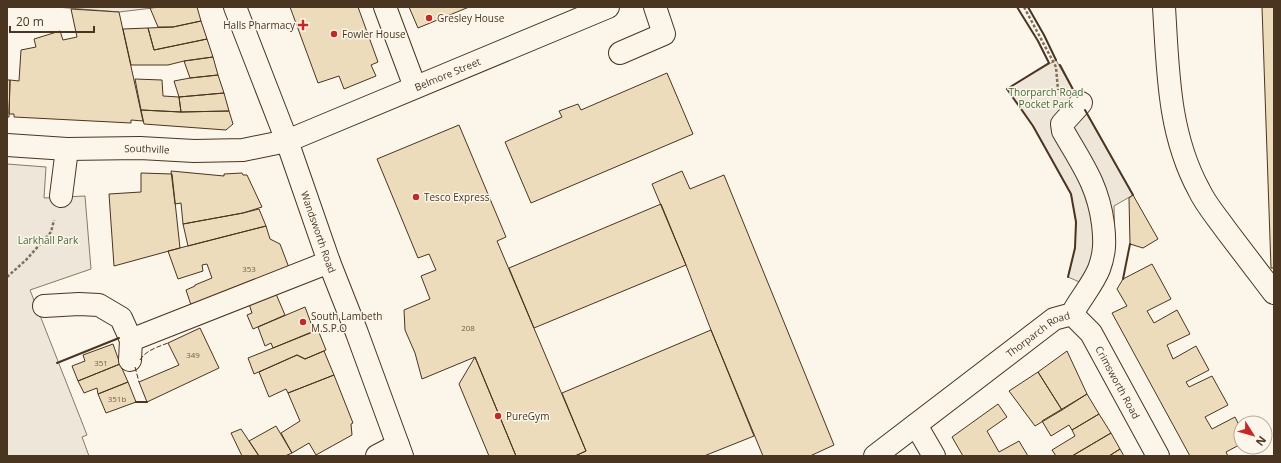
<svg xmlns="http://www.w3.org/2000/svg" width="1281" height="463" font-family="'Open Sans',sans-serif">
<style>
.green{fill:#ede6d9;stroke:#887966}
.building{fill:#ecdcbc;stroke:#4a3520}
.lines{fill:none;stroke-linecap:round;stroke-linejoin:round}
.minor-casing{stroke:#4a3520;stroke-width:24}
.major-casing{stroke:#4a3520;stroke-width:24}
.path{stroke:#7f6f5c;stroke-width:2.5;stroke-dasharray:3 2;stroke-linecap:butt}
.minor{stroke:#fbf6e9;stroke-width:22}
.major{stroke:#fbf6e9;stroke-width:22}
.fence{stroke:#4a3520;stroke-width:1;stroke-dasharray:5 2;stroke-linecap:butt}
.wall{stroke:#4a3520;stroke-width:2}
.poi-dot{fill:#c62828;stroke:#fbf6e9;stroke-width:1.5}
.labels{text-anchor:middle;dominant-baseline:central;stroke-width:3;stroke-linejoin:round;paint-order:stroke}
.number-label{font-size:8px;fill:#725f47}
.poi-label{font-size:10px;fill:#4a3520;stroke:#fbf6e9;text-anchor:start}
.street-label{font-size:10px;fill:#4a3520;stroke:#fbf6e9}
.park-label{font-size:10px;fill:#436837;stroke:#fbf6e9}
</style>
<rect width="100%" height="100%" fill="#fbf6e9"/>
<!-- green -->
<path class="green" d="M56,7H161L119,12Z
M1056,60L1133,195L1114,206L1115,245L1108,269L1100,291L1068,277L1075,248L1076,222L1071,194L1033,126L1007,89Z
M7,164L46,167L44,198L85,196L91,269L30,290L87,435L82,437L89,456H7Z"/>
<!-- building -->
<path class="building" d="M161,7H197L201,21L173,27H158L150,8Z
M290,7H358L378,62L371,65L376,76L344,89L339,76L318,83Z
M409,7H469L418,28Z
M1262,7H1274V268H1271Z
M71,9L119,12L143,121L131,120V123L14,117V114H9L10,80L19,81L21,50L36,47L34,39L60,31L63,40L77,37Z
M201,21L207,39L154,50L148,28L173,27Z
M148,28L154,50L207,39L213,57L184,61L168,65H131L123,29Z
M213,57L218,75L190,78L184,61Z
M667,73L693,134L531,203L505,142L562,117L559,111L578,104L581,110Z
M218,75L224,93L179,97L174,81L190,78Z
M135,79L162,80L163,96L179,97L181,112L141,110Z
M7,80H10L9,117H7Z
M224,93L229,111L181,112L179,97Z
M141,110L181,112L229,111L233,124L226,130L144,124Z
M459,125L506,237L497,241L586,451L575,456H516L475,357L422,379L415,353L405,330L404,310L430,299L421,276L436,270L429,254L418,258L377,159Z
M171,171L224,176V174L242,173L243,175H247L262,207L243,213L183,224L181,203L175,204Z
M682,171L690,189L724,175L834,445L810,456H763L711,330L686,265L652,184Z
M141,173L172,174L180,248L114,266L109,194L141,192Z
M1133,195L1158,239L1143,248L1130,244L1129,198Z
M661,204L686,265L534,328L509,268Z
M259,209L266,226L188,246L183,224L243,213Z
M266,226L270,239L280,244L291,273L193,311L186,290L195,286V285L212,278L207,264L202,265L203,271L178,279L168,251Z
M1152,264L1171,299L1147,311L1154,323L1177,310L1190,334L1167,345L1173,359L1196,346L1209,370L1186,382L1189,387L1212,376L1228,405L1205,417L1212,429L1235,417L1241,429V444L1226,452L1228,456H1190L1112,313L1127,306L1117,289L1123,279Z
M276,294L285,315L253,329L247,315L252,313L249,304Z
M305,307L314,331L273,348L271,343L265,346L258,327Z
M200,328L219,368L147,402L139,382L179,365L168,343Z
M318,330L326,350L305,359L297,355L254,374L248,358Z
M711,330L754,436L704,456H575L586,451L562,393Z
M113,344L120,364L78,381L72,366L85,361L83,355Z
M324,351L334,375L288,393L286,389L269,397L259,372L297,355L305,359Z
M1067,351L1087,394L1062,410L1038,372Z
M475,357L516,456H489L459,384Z
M120,364L128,382L98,394L97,388L84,393L78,381Z
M1038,372L1062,410L1035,426L1009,391Z
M334,375L353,423L351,424L352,435L316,455L309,443L292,453L281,433L300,421L288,393Z
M128,382L136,402L106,413L98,394Z
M1087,394L1099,414L1072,430L1069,425L1051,436L1042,421Z
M998,404L1007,417L987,431L999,452L1019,441L1028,456H963L952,437Z
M1099,414L1111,433L1072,456H1056L1052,450L1075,436L1072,430Z
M276,426L292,453L285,456H259L249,441Z
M241,429L259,456H242L231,433Z
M1111,433L1120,449L1109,456H1072Z
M1120,449L1124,456H1109Z"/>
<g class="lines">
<!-- minor casing -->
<g class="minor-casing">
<g id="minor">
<path d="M385,7L415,87"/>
<path d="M1164,7C1168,70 1168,133 1199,190C1206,205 1217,217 1226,230C1242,251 1258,272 1274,293"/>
<path d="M620,53L664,34L655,7"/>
<path id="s1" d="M7,145L67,149L140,148L194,151L243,150L287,141L608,7"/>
<path d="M61,196L67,149"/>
<path d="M44,306L79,304L99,305L121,318L131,340L130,360"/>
<path id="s2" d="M1072,314L1091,333L1158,456"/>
<path d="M131,340L329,262"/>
<path d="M916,425L934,456"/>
<path d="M377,456L398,445"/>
<path id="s3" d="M875,456L1054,319L1072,314C1080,299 1093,284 1099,269C1105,253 1105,241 1103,224C1098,185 1082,164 1063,131L1062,124L1081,103"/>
</g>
</g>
<!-- major casing -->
<g class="major-casing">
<g id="major">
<path id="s4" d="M235,7L287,141L329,262L357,333L402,456"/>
</g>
</g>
<!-- path -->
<path class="path" d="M1024,7L1056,67L1058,90
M7,277L26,260L51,232L54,220"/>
<!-- minor -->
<use href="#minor" class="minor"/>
<!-- major -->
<use href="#major" class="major"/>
<!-- fence -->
<path class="fence" d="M140,360C146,350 158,347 168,343
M135,367L139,382"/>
<!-- wall -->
<path class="wall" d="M1017,7L1038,41L1049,63L1007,89L1033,126L1071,194L1076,222L1075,248L1068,277
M1028,7L1044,35L1056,60
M1060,65L1077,97
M1085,110L1133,195
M1123,279L1130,244
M57,363L119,338
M136,402H147"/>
</g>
<!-- markers -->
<g class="poi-dot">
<circle cx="429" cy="18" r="4"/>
<path d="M301 19h4v4h4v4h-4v4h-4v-4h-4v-4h4z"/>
<circle cx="334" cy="34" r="4"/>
<circle cx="416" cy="197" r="4"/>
<circle cx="303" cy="322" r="4"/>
<circle cx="498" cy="416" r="4"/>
</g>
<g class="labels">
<!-- number labels -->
<g class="number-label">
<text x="249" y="268">353</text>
<text x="468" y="327">208</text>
<text x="193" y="354">349</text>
<text x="101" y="362">351</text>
<text x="117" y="398">351b</text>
</g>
<!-- poi labels -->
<g class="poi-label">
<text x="437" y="18">Gresley House</text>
<text x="295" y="25" text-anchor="end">Halls Pharmacy</text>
<text x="342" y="34">Fowler House</text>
<text x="424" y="197">Tesco Express</text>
<text x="311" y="316">South Lambeth<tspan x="311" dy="12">M.S.P.O</tspan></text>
<text x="506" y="416">PureGym</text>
</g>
<!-- street labels -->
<g class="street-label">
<text stroke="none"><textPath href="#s1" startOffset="455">Belmore Street</textPath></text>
<text stroke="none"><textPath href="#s1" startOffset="140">Southville</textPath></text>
<text stroke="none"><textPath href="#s4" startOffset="240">Wandsworth Road</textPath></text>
<text stroke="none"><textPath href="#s3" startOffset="204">Thorparch Road</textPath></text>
<text stroke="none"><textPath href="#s2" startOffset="83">Crimsworth Road</textPath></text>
</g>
<!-- park labels -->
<g class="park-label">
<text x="1046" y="92">Thorparch Road<tspan x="1046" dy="12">Pocket Park</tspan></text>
<text x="48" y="240">Larkhall Park</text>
</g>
</g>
<!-- border -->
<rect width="1281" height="463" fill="none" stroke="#4a3520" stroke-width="16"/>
<!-- north arrow -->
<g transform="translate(1253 435) rotate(127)"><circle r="19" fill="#fbf6e9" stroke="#b4a999"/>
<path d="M0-3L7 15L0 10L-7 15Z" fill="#c62828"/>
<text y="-6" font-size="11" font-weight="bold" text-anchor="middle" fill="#4a3520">N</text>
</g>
<!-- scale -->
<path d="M10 26v6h84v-6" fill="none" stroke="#4a3520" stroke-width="2"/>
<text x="16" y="26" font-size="12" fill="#4a3520" stroke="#fbf6e9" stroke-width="3" paint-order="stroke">20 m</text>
</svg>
